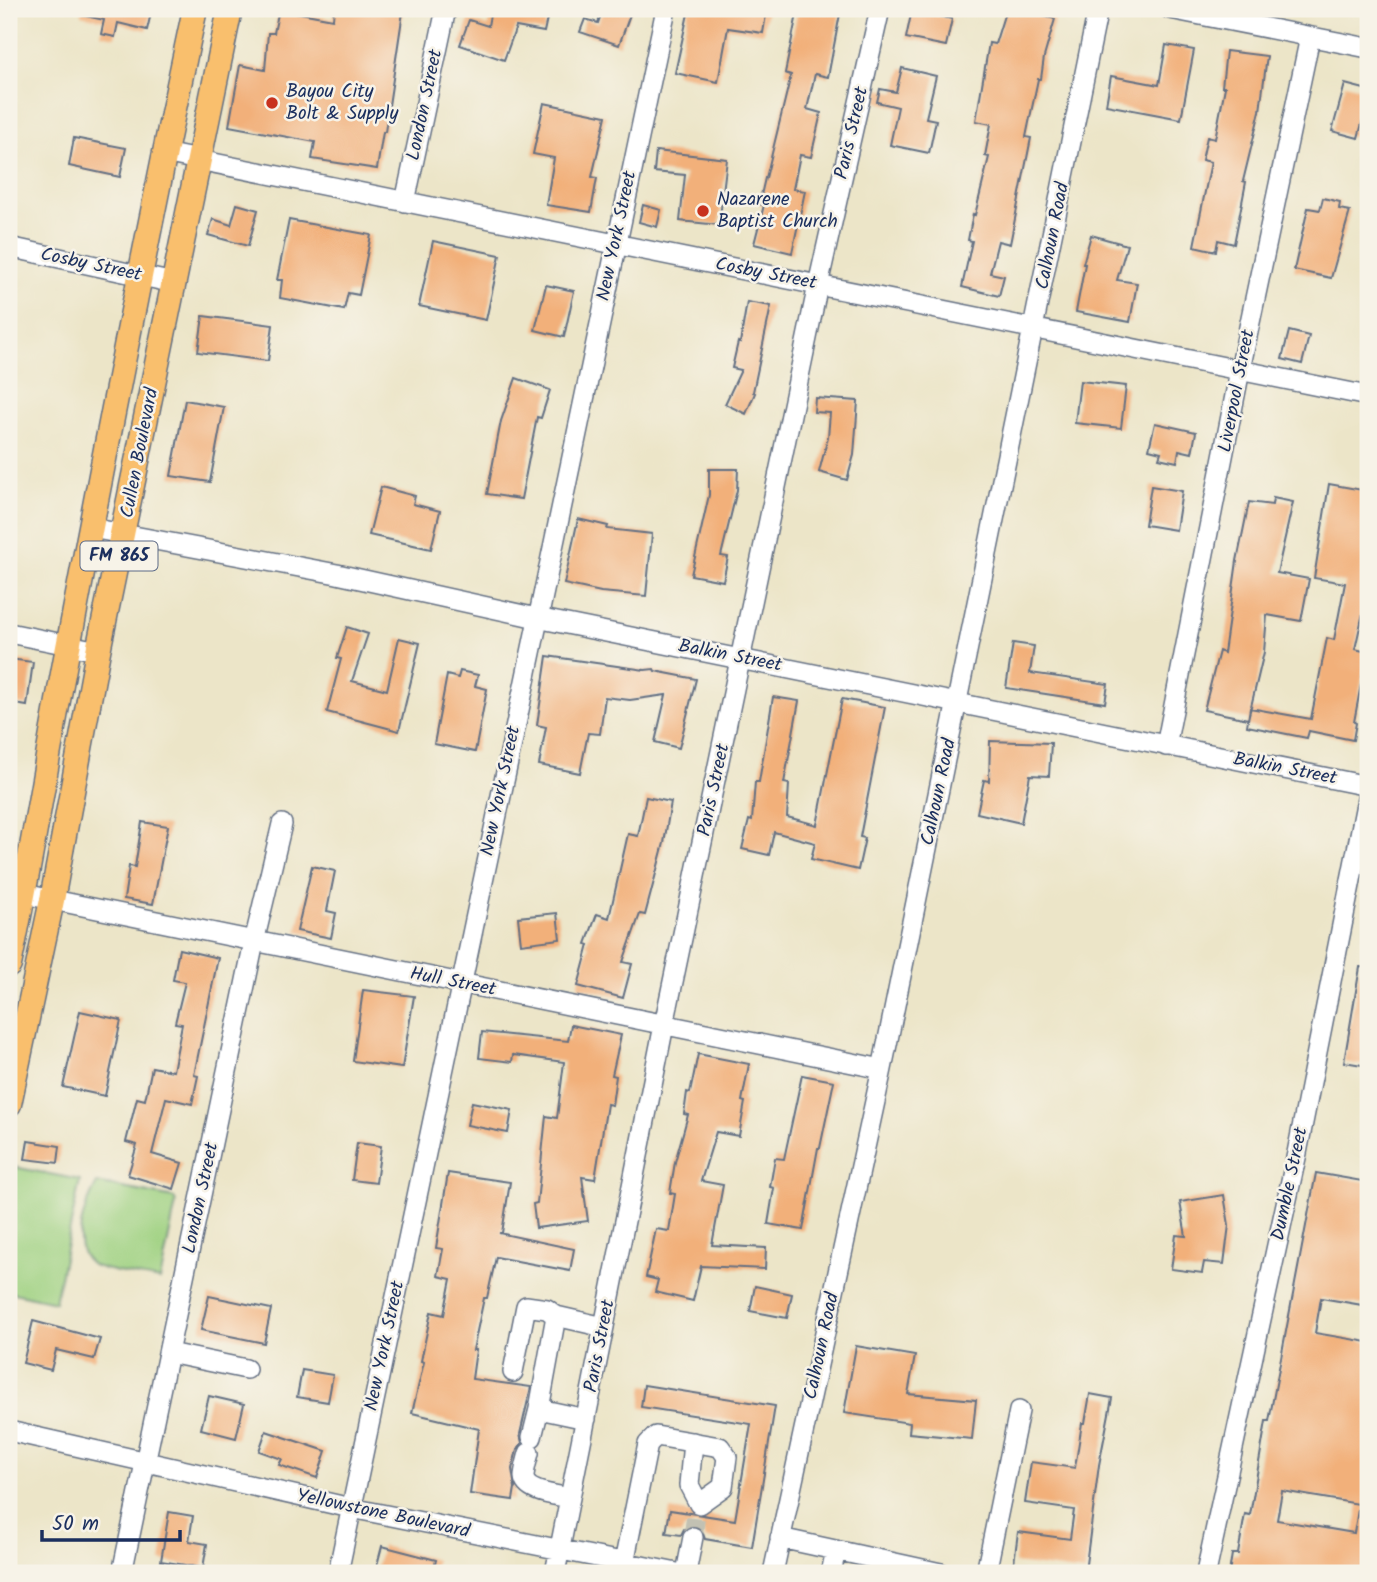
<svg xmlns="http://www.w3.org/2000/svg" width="1377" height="1582" font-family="Kalam,sans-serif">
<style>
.green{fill:#9fd181;stroke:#5d8070;stroke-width:2}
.building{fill:#f2b07a;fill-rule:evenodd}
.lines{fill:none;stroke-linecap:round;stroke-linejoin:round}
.minor-tunnel{stroke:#c2c1b3;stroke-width:19;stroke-dasharray:19 10;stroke-linecap:butt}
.minor-casing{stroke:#646f83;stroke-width:22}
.major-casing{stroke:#646f83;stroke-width:27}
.minor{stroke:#fff;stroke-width:19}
.major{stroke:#f9bf6d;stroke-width:24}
.poi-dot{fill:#c8321e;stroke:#f7f3e8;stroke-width:2.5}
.labels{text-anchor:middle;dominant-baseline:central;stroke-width:5;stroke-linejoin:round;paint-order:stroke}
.shield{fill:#f7f3e8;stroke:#5d6a87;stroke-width:2}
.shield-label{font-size:18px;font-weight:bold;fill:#1b2f5e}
.poi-label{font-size:19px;fill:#1b2f5e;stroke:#f7f3e8;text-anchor:start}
.street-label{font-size:19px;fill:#1b2f5e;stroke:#f7f3e8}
</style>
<rect width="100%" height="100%" fill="#f7f3e8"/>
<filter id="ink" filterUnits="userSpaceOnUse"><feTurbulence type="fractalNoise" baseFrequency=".0143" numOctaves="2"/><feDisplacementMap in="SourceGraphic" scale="14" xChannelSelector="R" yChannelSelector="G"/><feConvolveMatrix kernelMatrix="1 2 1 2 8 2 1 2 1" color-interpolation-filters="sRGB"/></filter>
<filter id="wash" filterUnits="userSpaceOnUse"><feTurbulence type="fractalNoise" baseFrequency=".00686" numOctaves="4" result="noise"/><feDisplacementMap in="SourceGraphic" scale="28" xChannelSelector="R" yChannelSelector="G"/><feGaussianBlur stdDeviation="1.57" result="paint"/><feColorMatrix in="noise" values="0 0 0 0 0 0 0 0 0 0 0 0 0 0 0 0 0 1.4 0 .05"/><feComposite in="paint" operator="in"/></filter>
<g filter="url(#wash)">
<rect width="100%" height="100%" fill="#ece5c8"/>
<!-- green -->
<path class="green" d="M14,1167L80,1180L55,1302L9,1292V1191Z
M97,1183L174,1198L176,1203L160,1280C146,1277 98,1270 91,1264C68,1246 86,1203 97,1183Z"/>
<g id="blocks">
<!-- building -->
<path class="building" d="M82,9H152L147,30L118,23L115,37L101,34L104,20L81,15Z
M279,9L333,19L334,9H379L403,12L385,132H383L377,169L312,159L315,142L229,126L240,65L265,70L268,33H274Z
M491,9L515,14L516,9H549L544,32L516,27L504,60L460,45L469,20L488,26Z
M603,9H632L619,45L580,32L585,19L598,23Z
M689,9H767L763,33L728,28L718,82L675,73Z
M798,9H814L840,14L828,77L815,74L807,109L821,113L811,157L800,155L793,189L805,191L792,253L754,244L764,205L759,204L765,178H766L791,75L785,73Z
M1006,9H1016L1055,19L1044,57L1041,79H1038L1026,137L1031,138L1010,244L998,241L990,273L1004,276L999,296L962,287L972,241L968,240L973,214L975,215L989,157L985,156L991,124L976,121L989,43L995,44Z
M912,10L952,19L946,46L906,38Z
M1166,45L1194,50L1181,119L1106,105L1111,76L1159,85Z
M1226,51L1267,56L1260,111L1243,181L1246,182L1234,244L1218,240L1216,251L1194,246L1211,162L1202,160L1207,137L1215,139L1225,87H1222Z
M902,68L936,76L926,118L936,120L929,153L890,145L898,107L877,102L880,89L896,92Z
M1345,84L1368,90V101L1358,138L1332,131Z
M544,103L606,116L592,177L597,178L591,212L546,205L554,158L533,154Z
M74,138L126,148L120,177L69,166Z
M656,151L727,159L719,225L680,221L685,175L654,172Z
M1323,198L1340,202L1339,209L1350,211L1331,278L1294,270L1308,208L1320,210Z
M237,204L258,210L248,246L208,235L213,219L231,225Z
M643,205L661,210L657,227L639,222Z
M289,220L371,235L359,295L348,293L344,310L280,298L282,280H277Z
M1091,235L1127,245L1117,280L1137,283L1130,322L1076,312L1085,264H1083Z
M433,241L500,255L486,320L419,306Z
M546,285L574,291L564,337L535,330Z
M747,302L771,306L753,392L755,393L746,414L725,404L741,370L732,368L738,342L740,343Z
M203,316L273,325L268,361L198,352Z
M1289,331L1309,336L1302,364L1282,359Z
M516,378L550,390L541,418L537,417L521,499L487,494L501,421Z
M1080,381L1126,386L1121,428L1075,423Z
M815,398L858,401L854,455L847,480L819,472L828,437L830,413L814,412Z
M185,400L224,407L210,482L171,476Z
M1155,423L1196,432L1192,453L1179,450L1177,462L1159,458L1161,452L1149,449Z
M709,469H738L737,490L721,556L728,557L723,581L691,575L709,495Z
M1329,484L1368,491V614L1363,613L1355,649L1367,652L1354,722L1356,723L1353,740L1309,731L1307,738L1247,726L1250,708L1311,719L1327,638L1334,640L1345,583L1314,578Z
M1151,486L1182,491L1176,530L1145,525Z
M381,487L415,496L413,504L440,511L431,549L369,535Z
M1273,498L1293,502L1277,573L1309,579L1301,621L1267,615L1264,652L1248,719L1204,710L1219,651L1224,653L1237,561L1249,502L1272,505Z
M578,519L608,526L607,529L652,534L646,596L601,592L564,584Z
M347,627L368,634L352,681L387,690L399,638L420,643L399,731L327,712L341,659L337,658Z
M1013,643L1034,646L1030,673L1108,684L1105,703L1006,688Z
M547,656L645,670L654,669L655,671L696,679L679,748L655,742L666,695L630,700L605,697L600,734L588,733L580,773L539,765L546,727L537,725Z
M9,659L33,662L27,706L9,703Z
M460,671L478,675L475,686L487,689L475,752L434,744L447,675L458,678Z
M773,697L799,701L784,783L789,784L787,817L817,825L842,699L885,707L860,837L865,838L858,870L811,859L815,843L774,832L769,855L742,849L749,820L752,821L755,782H759Z
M990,741L1051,743L1049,776L1030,775L1021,823L977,813L984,780L989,781Z
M646,797L671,802L664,843L645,915L640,914L623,962L632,964L623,998L578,986L589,945L586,944L597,914L609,918L628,834L638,836Z
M142,822L168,826L153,904L124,899L129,866L135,867Z
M312,866L335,871L327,911L336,913L331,938L297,931Z
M557,913L560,939L521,944L518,917Z
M179,949L218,958L194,1075L198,1076L192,1104L166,1098L152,1154L182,1163L174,1189L128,1175L137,1145L126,1142L137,1098L145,1100L152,1067L173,1071L182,1024L175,1023L185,982L173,980Z
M1360,967L1368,968V1066L1344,1062Z
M363,990L414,996L402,1068L353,1061Z
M80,1011L121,1020L105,1096L63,1087Z
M571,1025L621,1035L612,1075L616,1076L612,1105L607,1104L595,1179L582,1177L588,1221L536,1228L533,1204L537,1203L546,1116L557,1118L564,1062L513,1055L512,1062L479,1058L482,1032L568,1041Z
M698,1054L749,1064L742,1101L745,1102L739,1136L716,1132L701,1181L723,1185L712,1245L766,1248L765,1269L701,1266L693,1301L655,1292L658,1280L646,1277L656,1229L669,1231L675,1194L670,1193L675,1162L688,1115L684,1114L687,1092L690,1093Z
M802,1075L834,1081L820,1148H818L803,1230L768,1224L774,1188L770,1187L775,1158L784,1159Z
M472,1102L512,1110L508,1133L467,1125Z
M28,1141L60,1146L58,1163L25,1159Z
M357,1143L381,1146L376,1183L352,1180Z
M448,1173L510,1182L502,1233H499L574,1249L570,1271L496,1257L487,1298H484L473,1350H476L472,1379L531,1387L520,1434L522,1443L517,1450L512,1469L515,1488L513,1500L470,1494L479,1429L412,1413L424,1362L421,1361L431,1312L444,1315L451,1279L438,1276L443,1249L436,1248Z
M1316,1173L1368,1182V1306L1321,1298L1315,1333L1368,1342V1573H1229L1232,1554H1238L1245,1514L1250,1515L1266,1421H1269ZM1282,1491L1359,1504L1354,1533L1277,1520Z
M1224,1195L1229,1225L1224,1264L1204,1262L1202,1273L1171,1269L1176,1235L1186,1236L1180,1202Z
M755,1286L792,1294L787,1318L750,1311Z
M209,1296L271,1309L264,1343L201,1330Z
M33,1321L100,1339L94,1359L56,1350L51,1370L23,1363Z
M856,1346L915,1356L908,1394L976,1400L972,1439L909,1433L910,1423L844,1413Z
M302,1370L333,1375L328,1402L297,1397Z
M644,1385L775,1406L752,1547L705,1539L701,1528L695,1525L684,1529L681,1535L666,1533L670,1510L735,1520L751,1424L641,1407Z
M1090,1394L1112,1398L1099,1465L1085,1572L1014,1563L1018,1532L1070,1539L1074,1510L1025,1503L1031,1462L1075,1468L1082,1423H1085Z
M209,1396L244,1404L236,1438L201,1429Z
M266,1431L326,1451L317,1478L279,1465L282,1459L259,1451Z
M169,1512L193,1516L189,1541L207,1544L203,1568L161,1561Z
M382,1546L436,1560L433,1573H375Z"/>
</g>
</g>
<g filter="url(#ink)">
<use href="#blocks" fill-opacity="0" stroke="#646f83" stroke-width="2"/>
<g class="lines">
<!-- minor-tunnel -->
<path class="minor-tunnel" d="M693,1537L696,1514"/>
<!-- minor casing -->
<g class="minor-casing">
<path id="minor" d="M1170,9L1368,48
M164,153L1368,396
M405,202L446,9
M9,247L174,283
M91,528L337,574L537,618L1368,786
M9,633L98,651
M1166,746L1240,370L1310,37
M24,894L882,1069
M169,1353L246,1369
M513,1372L526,1306L547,1309L556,1316
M586,1419L539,1409L556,1316L604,1327
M9,1431L351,1508L677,1573
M532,1437L539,1409
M529,1453C527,1461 524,1470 524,1477C525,1493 557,1495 570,1498
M780,1538L941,1573
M624,1563L648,1444L656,1436L720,1447L727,1457L723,1487L699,1504L689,1485L693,1442
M122,1573L254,942L282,824
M338,1573L666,9
M555,1573L664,1025L818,285L880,9
M686,1573L693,1537
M773,1573L882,1069L1098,9
M831,1573L836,1550
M986,1573L1019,1411
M1206,1573L1297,1153L1368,794"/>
</g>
<!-- major casing -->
<g class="major-casing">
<path id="major" d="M9,965C32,858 48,749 69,642C109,431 150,219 195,9
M9,1104L52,900L98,651L230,9"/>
</g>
<!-- minor -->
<use href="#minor" class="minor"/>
<!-- major -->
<use href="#major" class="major"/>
</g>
</g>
<!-- markers -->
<g class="poi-dot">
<circle cx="272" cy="103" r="7"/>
<circle cx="703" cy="211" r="7"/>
</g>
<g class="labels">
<!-- shield labels -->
<rect class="shield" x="80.5" y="541.5" width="77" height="29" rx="5"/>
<g class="shield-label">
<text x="119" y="556">FM 865</text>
</g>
<!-- poi labels -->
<g class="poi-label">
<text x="286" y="92">Bayou City<tspan x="286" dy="22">Bolt &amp; Supply</tspan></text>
<text x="717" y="200">Nazarene<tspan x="717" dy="22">Baptist Church</tspan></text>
</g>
<!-- street labels -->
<g class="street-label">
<text transform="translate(425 105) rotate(-78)">London Street</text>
<text transform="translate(852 133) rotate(-77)">Paris Street</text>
<text transform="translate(617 236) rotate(-78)">New York Street</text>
<text transform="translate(1053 236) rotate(-79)">Calhoun Road</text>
<text transform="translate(91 265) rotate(12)">Cosby Street</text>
<text transform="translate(766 274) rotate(11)">Cosby Street</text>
<text transform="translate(1237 391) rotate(-79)">Liverpool Street</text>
<text transform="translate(140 453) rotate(-79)">Cullen Boulevard</text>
<text transform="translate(730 656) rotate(11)">Balkin Street</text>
<text transform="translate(1285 769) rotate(11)">Balkin Street</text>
<text transform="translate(714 790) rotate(-78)">Paris Street</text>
<text transform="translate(501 791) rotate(-78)">New York Street</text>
<text transform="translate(939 792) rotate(-78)">Calhoun Road</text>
<text transform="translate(453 982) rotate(11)">Hull Street</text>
<text transform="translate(1290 1184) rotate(-78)">Dumble Street</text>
<text transform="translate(201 1198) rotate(-78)">London Street</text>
<text transform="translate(385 1346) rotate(-78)">New York Street</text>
<text transform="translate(600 1346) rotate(-79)">Paris Street</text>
<text transform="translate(822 1346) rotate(-78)">Calhoun Road</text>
<text transform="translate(383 1514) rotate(12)">Yellowstone Boulevard</text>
</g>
</g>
<!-- margin -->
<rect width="1377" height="1582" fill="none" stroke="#f7f3e8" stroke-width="35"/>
<!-- scale -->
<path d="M42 1530v10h138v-10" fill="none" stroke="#1b2f5e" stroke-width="3.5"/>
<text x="52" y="1530" font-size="21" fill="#1b2f5e" stroke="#f7f3e8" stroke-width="5" paint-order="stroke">50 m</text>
</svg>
